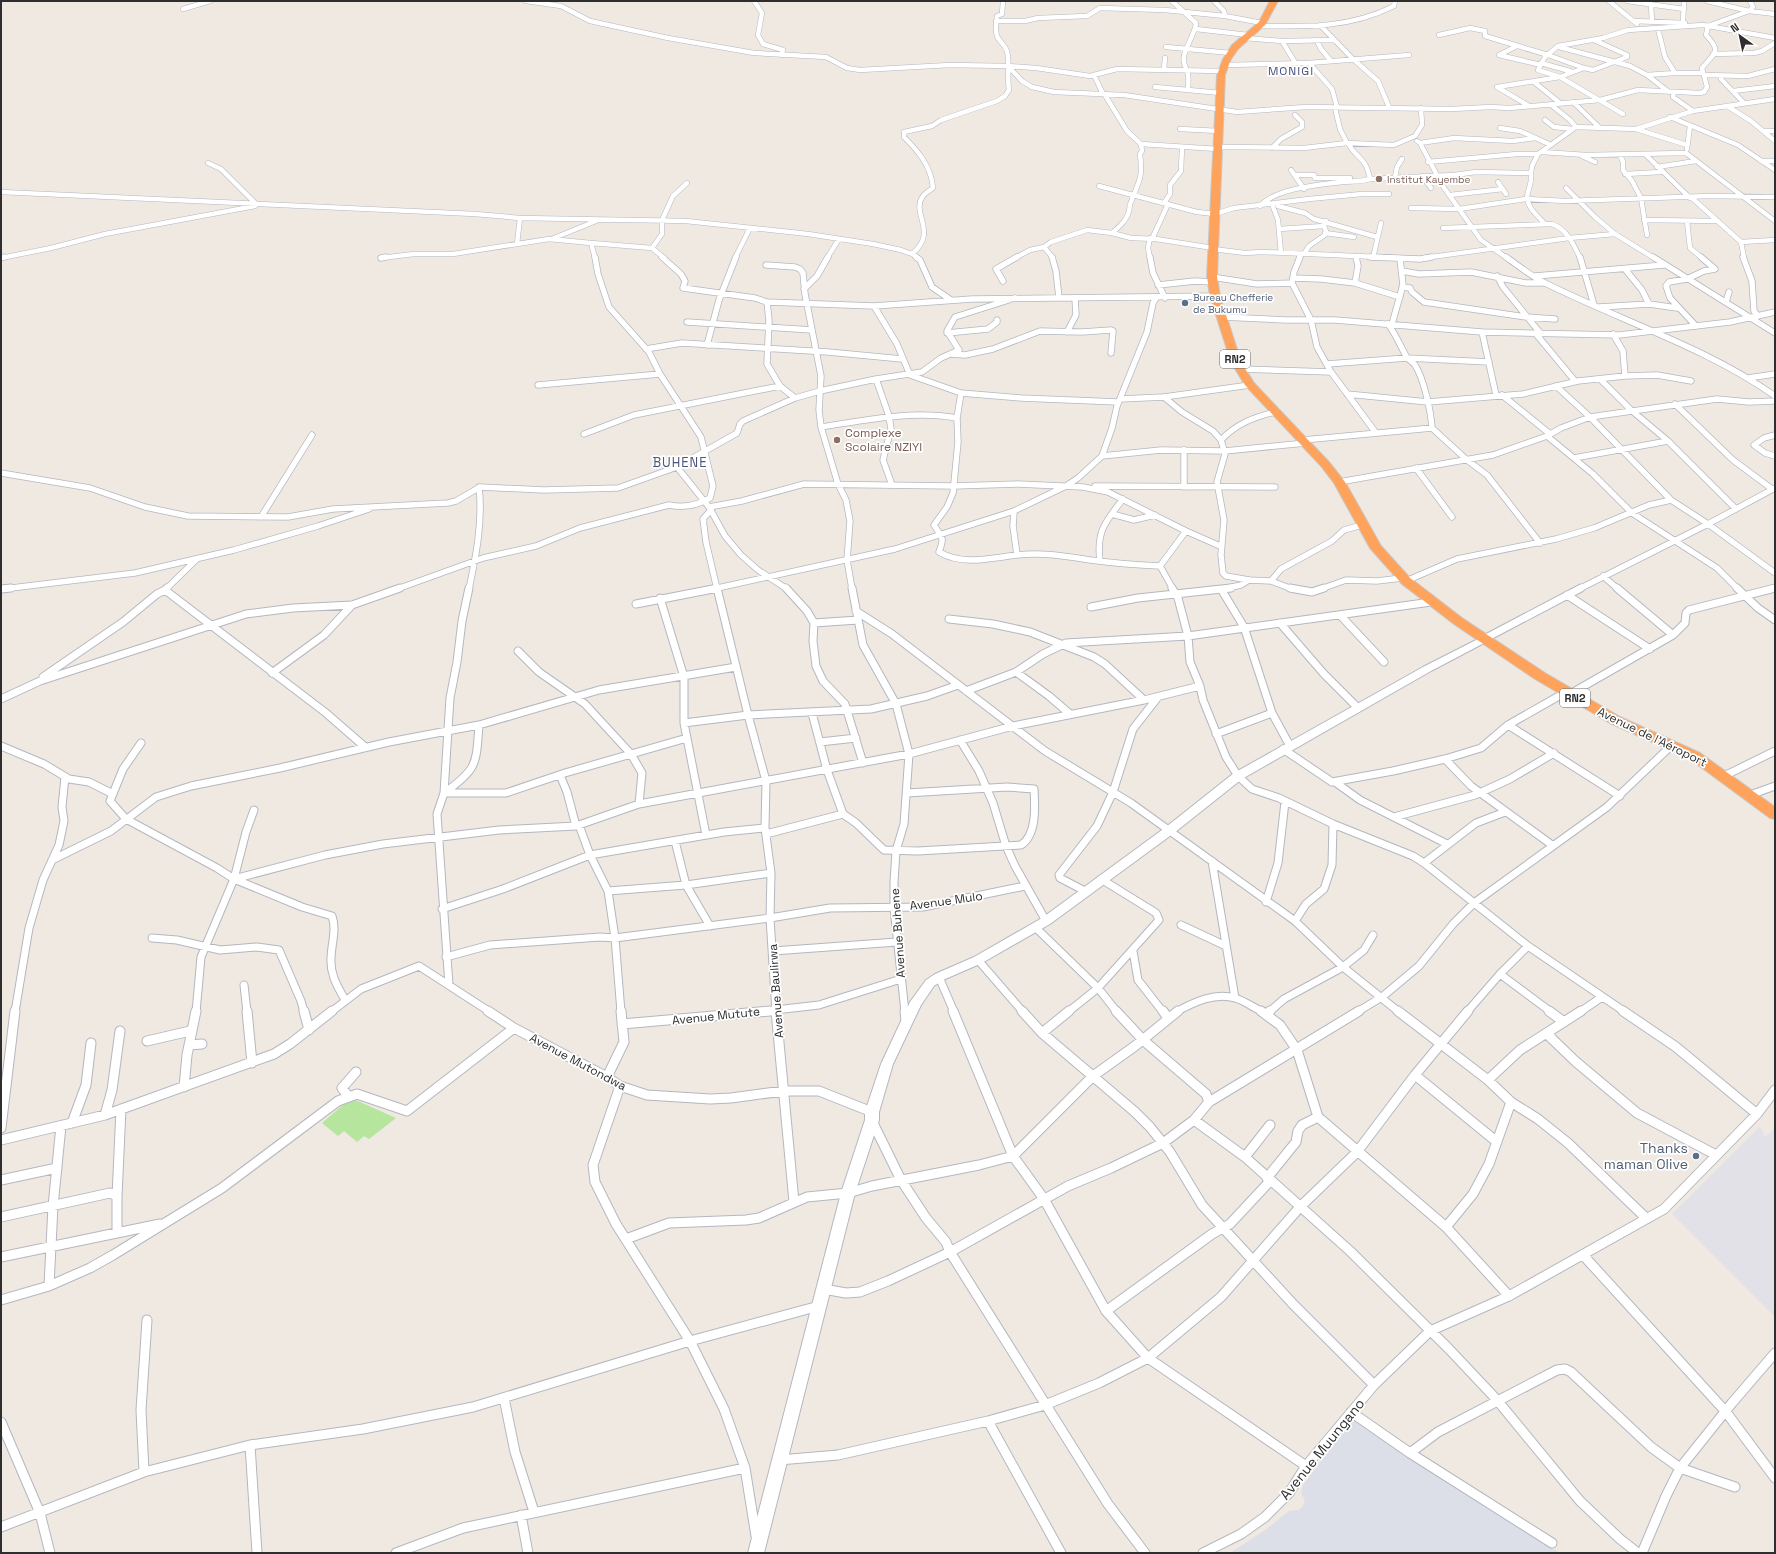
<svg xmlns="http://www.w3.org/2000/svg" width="1776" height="1554" font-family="'Space Grotesk',sans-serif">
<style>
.industrial{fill:#e3e1e8}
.airport{fill:#dcdee8}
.green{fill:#b6e59e}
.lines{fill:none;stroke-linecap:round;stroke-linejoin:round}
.street-far3-casing{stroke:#b4b7c1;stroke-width:5.5}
.street-far2-casing{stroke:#b4b7c1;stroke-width:7}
.street-far1-casing{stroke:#b4b7c1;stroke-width:9}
.street-casing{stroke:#b4b7c1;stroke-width:11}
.secondary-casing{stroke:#b4b7c1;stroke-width:2}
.highway-casing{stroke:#c9c9c9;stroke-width:2}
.street-far3{stroke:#fff;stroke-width:4.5}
.street-far2{stroke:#fff;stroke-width:5.5}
.street-far1{stroke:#fff;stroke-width:7}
.street{stroke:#fff;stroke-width:9}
.secondary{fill:#fff;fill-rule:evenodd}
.highway{fill:#ffa35c;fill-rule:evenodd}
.education-dot{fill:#8d6e63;stroke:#fff;stroke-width:1.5}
.service-dot{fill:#5c6f8a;stroke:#fff;stroke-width:1.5}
.labels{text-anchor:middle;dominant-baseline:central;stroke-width:3.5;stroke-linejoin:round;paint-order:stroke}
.far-education-label{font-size:10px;fill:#785e54;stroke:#fff;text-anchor:start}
.far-service-label{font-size:10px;fill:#4e5e75;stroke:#fff;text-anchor:start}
.shield{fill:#fff;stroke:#6d6d6d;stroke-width:1}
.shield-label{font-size:11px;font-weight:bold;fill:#2e2e2e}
.far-quarter-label{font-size:12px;letter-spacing:1px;fill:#4d5680;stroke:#fff}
.education-label{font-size:12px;fill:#785e54;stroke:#fff;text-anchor:start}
.street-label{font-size:12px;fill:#2e2e2e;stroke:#fff}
.neighbourhood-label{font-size:13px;letter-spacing:1px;fill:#4d5680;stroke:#fff}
.near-service-label{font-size:14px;fill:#4e5e75;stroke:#fff;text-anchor:end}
.near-street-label{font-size:14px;fill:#2e2e2e;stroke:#fff}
</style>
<rect width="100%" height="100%" fill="#efe9e1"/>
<!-- industrial -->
<path class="industrial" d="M1760,1126L1765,1137L1775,1128V1317L1672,1214Z"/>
<!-- airport -->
<path class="airport" d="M1353,1418L1560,1553H1230L1268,1528L1289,1511L1299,1510L1303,1506L1305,1501L1301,1493L1303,1485Z"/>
<!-- green -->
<path class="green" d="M351,1098L396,1118L369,1139L364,1136L357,1142L344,1131L338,1136L322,1123Z"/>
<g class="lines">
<!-- street-far3 casing -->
<g class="street-far3-casing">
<path id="street-far3" d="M526,1L561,6L590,21L668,38L754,53L826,57L847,68L860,70L950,65L1008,66L1022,81L1032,87L1054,92L1124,95L1237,112L1306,107L1451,109L1491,107L1509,108L1600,100L1638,90L1700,93L1704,92L1707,87L1702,68C1715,52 1722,52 1706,35L1708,26L1749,11L1753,7L1750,1
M754,1L762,13L758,35L763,44L783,50L781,55
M1172,1L1196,23C1196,31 1186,46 1184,56C1182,63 1186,67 1188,74C1189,79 1188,85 1188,90
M1214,1L1224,11L1225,16L1262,23
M1609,1L1637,24
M1627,1L1684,9
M1707,1L1749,11L1775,14
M1651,4L1652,22
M183,9L210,1
M996,21H1025L1038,18L1087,16L1100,8L1165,10L1225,16
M1634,21L1685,23
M1683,23L1684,1
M1320,25L1353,59L1378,81L1389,107
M1260,26C1308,27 1350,28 1394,6L1395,1
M1196,29L1248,35
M1658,29L1665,57L1675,73H1703
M1439,35L1470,28L1485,31V36L1548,55L1584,68
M1245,38L1282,41L1334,40
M1282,41L1296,64
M1317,41L1321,49L1331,61
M1517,46L1499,55L1541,65
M1166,47L1231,53
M1559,47L1630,66L1647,75
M1713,54L1754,53L1762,51L1775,43
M1309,63L1332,89L1337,107
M1541,63L1573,72
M1225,65L1309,63L1409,55
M1008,66L1036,68L1090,76L1117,69L1222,71
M1164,69L1165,58
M1094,75L1103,94
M1704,75L1748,76L1775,69
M1560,77L1584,68L1593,70L1627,57V55L1594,40
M1560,77L1623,114
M1721,79L1744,103
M1534,82L1560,103
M1155,87L1221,93
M1733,91L1775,86
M1669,92L1647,75L1675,73
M1674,92L1673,97L1693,111
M1105,95L1127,131L1141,144L1142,151L1140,154C1143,179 1139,180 1131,202C1129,205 1130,208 1129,211C1127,220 1119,227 1112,233
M1573,102L1600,128
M1550,104L1570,120L1576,127
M1529,106L1497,87L1560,77L1538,70L1545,57L1558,46L1603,38L1628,30L1703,25L1775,38
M1727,106L1751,121L1775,141
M1335,108L1340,129L1347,143
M1670,117L1738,145L1775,170
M1545,120L1554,127L1573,129
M1500,128L1520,131L1551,145
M1180,129L1219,131
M1636,129L1687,145
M1763,131H1775
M1417,141L1420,143L1437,175
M1420,143L1454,138L1513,141L1535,138
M1141,144L1218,149
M1219,147L1304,148L1347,143L1394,145L1415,136L1422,125L1421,108
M1272,148L1281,139L1302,127V122L1295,115
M1687,149L1690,126
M1542,152L1586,155L1686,153L1775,221
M1620,155L1623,162V170L1632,181L1641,198L1647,235
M1646,155L1690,198
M1582,156L1595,162
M1761,161H1775
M1428,162L1517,154H1538
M1657,167L1696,161
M1291,170L1304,189
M1531,173C1532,181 1530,185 1528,192C1524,206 1537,215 1545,224
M1625,174L1661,172
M1295,175H1314L1315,178H1350
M1435,175L1481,240L1507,258
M1422,176L1431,188
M1395,177L1397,167L1402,159
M1370,179L1454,175L1476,172L1531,173L1532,166L1538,154L1576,127L1636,129L1693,111L1775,99
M1498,182L1506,194
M1099,186L1197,212L1215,214L1234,208L1309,199L1362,194H1389
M1566,188L1595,217L1615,234L1654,258
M1,192L475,214L520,218L686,221L808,234L873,244L901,250L912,254L918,258
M1450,195L1503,189
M1692,198L1741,242
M1164,203L1170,194V185L1181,171L1182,147
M1272,204L1278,220L1281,253
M1260,206C1276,188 1319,185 1342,182C1352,181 1361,182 1370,179C1366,156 1356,159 1348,143
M1278,206L1305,213L1314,219L1377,237
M1411,208L1459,209L1526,199L1566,201L1710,196L1775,197
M1644,220L1718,221
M1687,221L1690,248L1702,258
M1443,228L1552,224C1567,229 1574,245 1580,258
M1279,229L1324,226L1326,221
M1325,233L1354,237
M554,238L596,221
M1152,239L1168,204
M591,243L652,248
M517,244L520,218
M1044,247L1053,258
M1213,249L1245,253L1262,252L1401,258
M912,254C939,232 910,213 923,196C925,193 930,190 933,188C931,166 919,152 904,137V132L932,126L941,120L997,101L1005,96L1009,90C1007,77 1010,64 1007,51C1005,45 1001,43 998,38C995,33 996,22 997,16L1002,14L1003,1
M1304,254L1309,246L1325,235L1326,231L1324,226
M1,258L51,248L105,234L255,206L256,204L221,169L208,163
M381,258L414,254H453L549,239L591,243L595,258
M664,258L652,248L662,234V220L673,196L687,183
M735,258L750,228
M827,258L839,239
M1015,258L1030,250L1044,247L1051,242L1087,230L1112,233L1131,238L1156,239L1213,248
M1150,258L1148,248L1150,238
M1299,258L1301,254
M1373,258L1381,223
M1424,258L1569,238L1615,234
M1744,258L1741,242L1775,240"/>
</g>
<!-- street-far2 casing -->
<g class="street-far2-casing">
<path id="street-far2" d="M662,257L681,274L685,281L683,288L755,298L767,302L874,306L972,299L1215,296
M916,257L920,260L932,287L951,300
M1052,257L1056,271L1059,298
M1150,257L1153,273L1165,298
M1300,257L1294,272L1292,283L1311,320L1317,347L1331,372L1376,433
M1356,257L1358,266L1355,283L1400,297
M1370,257L1420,259L1432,257
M1506,257C1517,265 1529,274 1541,281C1618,320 1704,346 1775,396
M1580,257L1594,305
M1653,257L1775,333
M1743,257L1752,281L1754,311L1758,316
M1,258L4,257
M381,258L386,257
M766,265L795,267L800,269L803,273L805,294L821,376L819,410L821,427L838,484L846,500L850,521L847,560L852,589
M1625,269L1642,290L1649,304
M1402,271L1419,274L1471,272L1526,283H1545
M1497,276L1503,287L1541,334
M1535,276L1664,265
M1212,277L1257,284L1292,283
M1293,278L1321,279L1355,283
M1003,281L996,269L1017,257
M1158,285L1195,281L1213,282
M1402,287L1410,288L1412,292L1424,302L1526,317L1555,319
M804,289L817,276L828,257
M767,302L769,320L767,364L780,386
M1726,302L1729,292
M874,306L897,344L910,375L961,393L1021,398L1118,402
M1599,307L1649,304L1677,308
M1222,317L1286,320H1335L1482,332L1619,335L1730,322L1775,312
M687,322L812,330
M1388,324C1396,335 1400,345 1406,356C1408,360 1413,362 1415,365C1424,379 1431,412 1432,428L1467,460L1487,475L1540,543
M1392,324L1403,285L1400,259
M1696,326L1670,298L1666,286L1669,282L1687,279L1704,271L1715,269L1701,257
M1067,332L1076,315L1075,298
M1482,332L1496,395
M947,333L988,329L997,322V320
M1536,334L1575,381
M707,345L719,300L736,257
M646,349L682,343L828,352L902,359
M951,354L965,355L993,349L1040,331L1082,332L1111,330L1113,331L1111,353
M1327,364L1407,358L1489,362
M1240,369L1331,372
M1625,376L1657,375L1691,381
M1748,378L1775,374
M876,379L889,416L891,429L883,460L892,485
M1600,379L1631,410L1668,441L1736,509
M538,385L660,374
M1556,386L1590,417L1671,500L1708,524L1775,573
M961,393L957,418L958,442L953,493L947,507L934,525C942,538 945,536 939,552C963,566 991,558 1017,555C1042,552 1065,556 1090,560C1113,563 1137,565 1160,566
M1347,394L1428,402L1523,394L1578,381L1625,376L1623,351L1613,334
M1502,395L1550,434
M1164,397L1182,412L1213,431L1221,440L1225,454L1217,482L1224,520L1221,555L1223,573L1226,576L1249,580L1271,581L1292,589
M1120,399L1164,397L1250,385
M1675,404L1733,460L1772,489
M821,427C867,420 911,410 957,418
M584,434L634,415L780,386L795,398
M1775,435L1764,438L1754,445L1765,453L1775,456
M1547,436L1593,474L1632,513L1717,568L1738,589
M1221,440C1236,424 1254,417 1275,412
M1303,440L1432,428
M1184,450V487
M1102,456L1161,450L1225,451L1306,443
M1574,458L1668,441
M677,467L709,507L725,536L741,555L758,570L787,589
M1416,468L1452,517
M1,473L90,488L145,507L188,516L288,517L333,509L448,503L456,501L480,487L544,490L618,488L677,467L737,433L740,424L743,421L795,398L820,391L876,379L922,372L941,358L959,350L947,331L955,317L1015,298
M1339,482L1493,455L1547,436L1561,428L1590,417L1717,399L1749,402L1775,401
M1095,486L1275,487
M709,507L742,501L804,484L953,486L1018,484L1083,487L1108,492L1186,531L1220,546
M711,510L703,519L706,542L717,589
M1014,511L1013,526L1017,555
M1112,514L1134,520L1155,515
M261,517L312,435
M1100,561C1096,531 1106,521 1123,499
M1603,576L1618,589
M1271,581L1281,569L1332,541L1344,530L1362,525
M1406,581L1457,559L1556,539L1594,528L1649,505L1671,500
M3,589L135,573L234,550L318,526L369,509
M166,589L197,559
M397,589L483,558L536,546L580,528L669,505C683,508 698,505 710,498L713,486L701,437L660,374L649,352L609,307L598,274L595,257
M469,589C476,556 483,521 479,487
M713,589L895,549L1014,511L1066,486L1078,478L1102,456L1112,428L1117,406L1147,332L1153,303L1156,298
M1173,589L1160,566L1186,531
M1223,589L1241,585L1249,580
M1321,589L1346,580L1377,581L1402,578
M1579,589L1708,524L1775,488
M1772,589L1775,588"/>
</g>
<!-- street-far1 casing -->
<g class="street-far1-casing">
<path id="street-far1" d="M167,588L165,590L326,713L365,747
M717,588L748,715L766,781L765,828L771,873L770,918L776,1012
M786,588L807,611L814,623L813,641L816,666L823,681L845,704L863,763
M852,588L863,645L896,704L909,754L904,824L896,851L894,882V908L905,1012
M1172,588L1178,598L1188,636L1190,662L1200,686L1203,700L1226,757L1238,776L1252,789L1279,798L1333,824L1413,856L1424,863L1528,946L1625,1012
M1290,588L1312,592L1324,588
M1617,588L1673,635
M1737,588L1758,608L1775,620
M1,589L11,588
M1221,589L1244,627L1272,713L1290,746
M1567,595L1650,649
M660,598L684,677V723L706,835
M636,604L718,588
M1091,607L1138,598L1231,588
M856,611L892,634L1045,751L1131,803L1295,921L1343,967L1399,1012
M1340,615L1384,662
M949,619L993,624L1030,632L1094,657L1105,664L1144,700
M814,623L858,620
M1280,623L1324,674L1358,708
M1484,639L1581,588
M518,651L539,672L585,704L631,754L642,773L639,804
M1016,672L1049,696L1070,714
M272,673L324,635L352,605
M43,677L123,622L157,594L165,590
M966,691L1016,672L1043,654L1066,643L1188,636L1431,602
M1570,694L1673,635L1685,623L1686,613L1689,610L1775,588
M1,699L40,681L246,614L293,608L352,605L400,588
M812,713L827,770L843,814L856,823L884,850L918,851L1021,845C1037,835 1035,806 1034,789L1007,787L907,793
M684,723L748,715L871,709L927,696L958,685
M1508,725L1620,796
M1216,734L1272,713
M960,740L979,771L993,803L1006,846L1015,866L1046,921
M820,742L856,738
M141,743L123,769L110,801L126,819L217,868L234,879L302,907L332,916C337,930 331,945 331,959C330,975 338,987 345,1000
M1,746L44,764L69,779L89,782L113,794
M1283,749L1332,782L1393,771L1445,759L1481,748L1508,725L1566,692
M1445,759L1471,786L1552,845
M560,775L567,792L576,826
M1724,776L1775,751
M1335,782L1360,800L1447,844
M444,793H506L565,773L687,738
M444,793C478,769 476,764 479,725
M1750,795L1775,786
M1394,817L1475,795L1510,779L1554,753
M579,825L590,855L608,891L615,938L621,1012
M766,834L843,814
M675,841L686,885L710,926
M52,860L111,831L156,797L191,786L280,768L389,742L479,725L599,690L736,667
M1212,861L1235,998
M1424,863L1476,823L1505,812
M234,879L325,855L383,844L499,830L576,826L639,804L909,754L1013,726L1144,700L1200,686
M608,891L686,885L771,873
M1085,891L1060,878L1059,875L1097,826L1113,792L1133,729L1158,697
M1266,902L1278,863L1285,802
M442,909L503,889L590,855L724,832L765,828
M1295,921L1306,904L1324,889L1332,865L1333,824
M1181,925L1226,946
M1036,928L1098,988L1117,1012
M152,938L177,940L220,950L257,947L279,950L301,1001L304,1012
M773,951L897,942
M1133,951L1138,980L1163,1012
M446,957L490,945L600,937L615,938L770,918L830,908L923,907L1025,886
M978,960L1023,1012
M1500,974L1551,1012
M939,977L954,1012
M244,985L247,1012
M449,985L437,814L444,793L450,698L457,662L462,621L469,588
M15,1012L29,928L43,880L59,845L64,821L62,807L65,777
M196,1012L201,957L234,879L246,832L254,810
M331,1012L361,989L419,966L490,1012
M758,1012L819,1005L901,979
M1068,1012L1098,988L1159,920L1156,913L1101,879
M1176,1012C1194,1002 1215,992 1235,998C1245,1001 1254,1008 1263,1012
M1269,1012L1284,999L1343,967L1364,950L1373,935
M1357,1012L1382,997L1419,966L1453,924L1474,903L1607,807L1672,745
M1467,1012L1500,974L1528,946
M1580,1012L1602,997"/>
</g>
<!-- street casing -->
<g class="street-casing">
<path id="street" d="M247,1011L252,1063
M304,1011L309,1030
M488,1011L514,1028L607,1077L620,1086L647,1095L710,1099L731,1098L783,1091H819L872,1112
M776,1011L794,1202
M905,1011L906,1021
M953,1011L1013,1156L1044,1199L1106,1311L1148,1358L1306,1466
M1022,1011L1042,1033L1135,1112L1150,1127L1170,1152L1202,1205L1293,1304L1374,1385
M1116,1011L1143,1040L1206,1094L1209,1102
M1163,1011L1168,1018
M1261,1011L1280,1025L1297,1050L1318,1117L1446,1227L1509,1296
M1398,1011L1488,1080L1511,1102L1538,1119L1568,1143L1647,1219
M1549,1011L1564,1022
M1623,1011L1676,1047L1757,1114
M1267,1014L1270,1011
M622,1024L770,1011
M1042,1033L1069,1011
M1547,1034L1575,1061L1637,1113L1716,1155
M147,1041L190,1031
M189,1045L202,1044
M1415,1075L1497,1142
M607,1077L624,1042L621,1011
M1488,1080L1520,1050L1581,1011
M620,1086L593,1165L595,1182L616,1224L690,1341L724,1409L745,1468L756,1536
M184,1087L187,1055L196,1011
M348,1096L342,1088L356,1072
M105,1115L112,1090L120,1031
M1194,1120L1245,1157L1350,1251L1449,1349L1497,1400L1580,1501L1620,1539L1638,1553
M872,1121L901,1180L926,1218L946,1242L950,1252L1108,1504L1145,1553
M72,1123L86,1085L91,1043
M1,1128L15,1011
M1,1140L105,1115L274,1054L290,1044L332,1011
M1245,1157L1270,1125
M1267,1178L1296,1142L1298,1131L1302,1125L1318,1117
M1,1180L57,1168
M117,1196L121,1109
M1,1217L110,1193L117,1196V1232
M1446,1227L1473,1194L1489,1164L1511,1102
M626,1239L669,1223L746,1220L759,1218L807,1197L848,1193L872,1186L979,1165L1013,1156L1093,1076L1135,1046L1178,1011
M1583,1255L1726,1412L1775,1478
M1,1257L160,1224
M49,1286L53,1206L61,1126
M823,1289L846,1293L860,1292L888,1281L950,1252L1068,1186L1111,1168L1163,1143L1194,1120L1209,1102L1359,1011
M1,1300L49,1286L90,1268L113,1255L222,1188L338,1101L357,1094L407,1111L514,1028
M1106,1311L1212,1234L1230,1224L1270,1181
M504,1398L515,1452L534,1512
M1351,1412L1410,1453L1552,1543
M988,1421L1061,1553
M1,1422L40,1513L50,1553
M250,1445L257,1553
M1410,1453L1438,1432L1557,1370L1565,1369L1571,1372L1651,1447L1680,1468L1735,1487
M779,1460L838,1455L988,1421L1045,1405L1099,1383L1148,1358L1221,1297L1300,1207L1357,1152L1415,1075L1468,1011
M144,1472L141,1410L147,1320
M521,1515L528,1553
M1,1527L144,1472L250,1445L363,1429L473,1407L690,1341L819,1306
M396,1553L463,1528L745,1468
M1203,1553L1241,1534L1265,1517L1289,1493L1306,1466L1374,1385L1430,1331L1509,1296L1664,1209L1757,1114L1775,1090
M1642,1553L1666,1496L1680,1468L1732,1403L1775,1353"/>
</g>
<!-- secondary casing -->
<g class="secondary-casing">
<path id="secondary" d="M1484,636L1488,637L1489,639L1488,641L1431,671L1242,779L1174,833L1050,924L982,963L943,980L934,986L921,1005L893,1064L879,1112V1120L855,1193L764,1553H748L841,1193L865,1120V1112L881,1064L910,1002L926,980L935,974L974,957L1042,918L1166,827L1234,773L1423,667Z"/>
</g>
<!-- highway casing -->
<g class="highway-casing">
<path id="highway" d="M1270,1H1278L1265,25L1238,49L1231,59L1225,75L1217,277L1220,296L1241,362L1254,383L1329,462L1345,482L1381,546L1410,578L1462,618L1545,673L1620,717L1700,753L1775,807V819L1770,818L1690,759L1610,723L1535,679L1454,624L1402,584L1370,548L1334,483L1321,466L1245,385L1231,362L1210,296L1207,277L1217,75L1223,59L1232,45L1259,22Z"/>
</g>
<!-- street-far3 -->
<use href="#street-far3" class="street-far3"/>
<!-- street-far2 -->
<use href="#street-far2" class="street-far2"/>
<!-- street-far1 -->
<use href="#street-far1" class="street-far1"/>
<!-- street -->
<use href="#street" class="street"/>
<!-- secondary -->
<use href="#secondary" class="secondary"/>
<!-- highway -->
<use href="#highway" class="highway"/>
</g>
<!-- markers -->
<g class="education-dot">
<circle cx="1379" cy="179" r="4"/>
<circle cx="837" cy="440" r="4"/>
</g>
<g class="service-dot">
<circle cx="1185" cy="303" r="4"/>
<circle cx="1696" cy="1156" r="4"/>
</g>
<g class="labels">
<!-- far-education labels -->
<g class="far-education-label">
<text x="1387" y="179">Institut Kayembe</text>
</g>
<!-- far-service labels -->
<g class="far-service-label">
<text x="1193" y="297">Bureau Chefferie<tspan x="1193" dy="12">de Bukumu</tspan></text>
</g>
<!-- shield labels -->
<g class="shield">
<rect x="1220" y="350" width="30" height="18" rx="3"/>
<rect x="1560" y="689" width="30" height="18" rx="3"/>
</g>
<g class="shield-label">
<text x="1235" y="359">RN2</text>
<text x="1575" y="698">RN2</text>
</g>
<!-- far-quarter labels -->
<g class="far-quarter-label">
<text x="1291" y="71">MONIGI</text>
</g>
<!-- education labels -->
<g class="education-label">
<text x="845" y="433">Complexe<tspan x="845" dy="14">Scolaire NZIYI</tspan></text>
</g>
<!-- street labels -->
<g class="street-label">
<text transform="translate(1652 737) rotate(26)">Avenue de l'Aéroport</text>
<text transform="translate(946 901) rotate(-8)">Avenue Mulo</text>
<text transform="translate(898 933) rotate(-94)">Avenue Buhene</text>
<text transform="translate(776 991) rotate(-94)">Avenue Baulirwa</text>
<text transform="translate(716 1016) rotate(-6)">Avenue Mutute</text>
<text transform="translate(578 1062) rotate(28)">Avenue Mutondwa</text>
</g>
<!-- neighbourhood labels -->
<g class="neighbourhood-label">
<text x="680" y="462">BUHENE</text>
</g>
<!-- near-service labels -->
<g class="near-service-label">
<text x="1688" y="1148">Thanks<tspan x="1688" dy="16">maman Olive</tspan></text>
</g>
<!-- near-street labels -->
<g class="near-street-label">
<text transform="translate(1322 1449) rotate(-51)">Avenue Muungano</text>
</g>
</g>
<!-- border -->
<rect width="1776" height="1554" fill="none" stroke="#2e2e2e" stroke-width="4"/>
<!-- north arrow -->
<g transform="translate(1740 36) rotate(327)" stroke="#ffffff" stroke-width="3" paint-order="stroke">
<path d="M0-3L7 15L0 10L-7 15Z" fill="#2e2e2e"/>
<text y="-6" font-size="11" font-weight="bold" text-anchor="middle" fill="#2e2e2e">N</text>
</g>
</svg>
